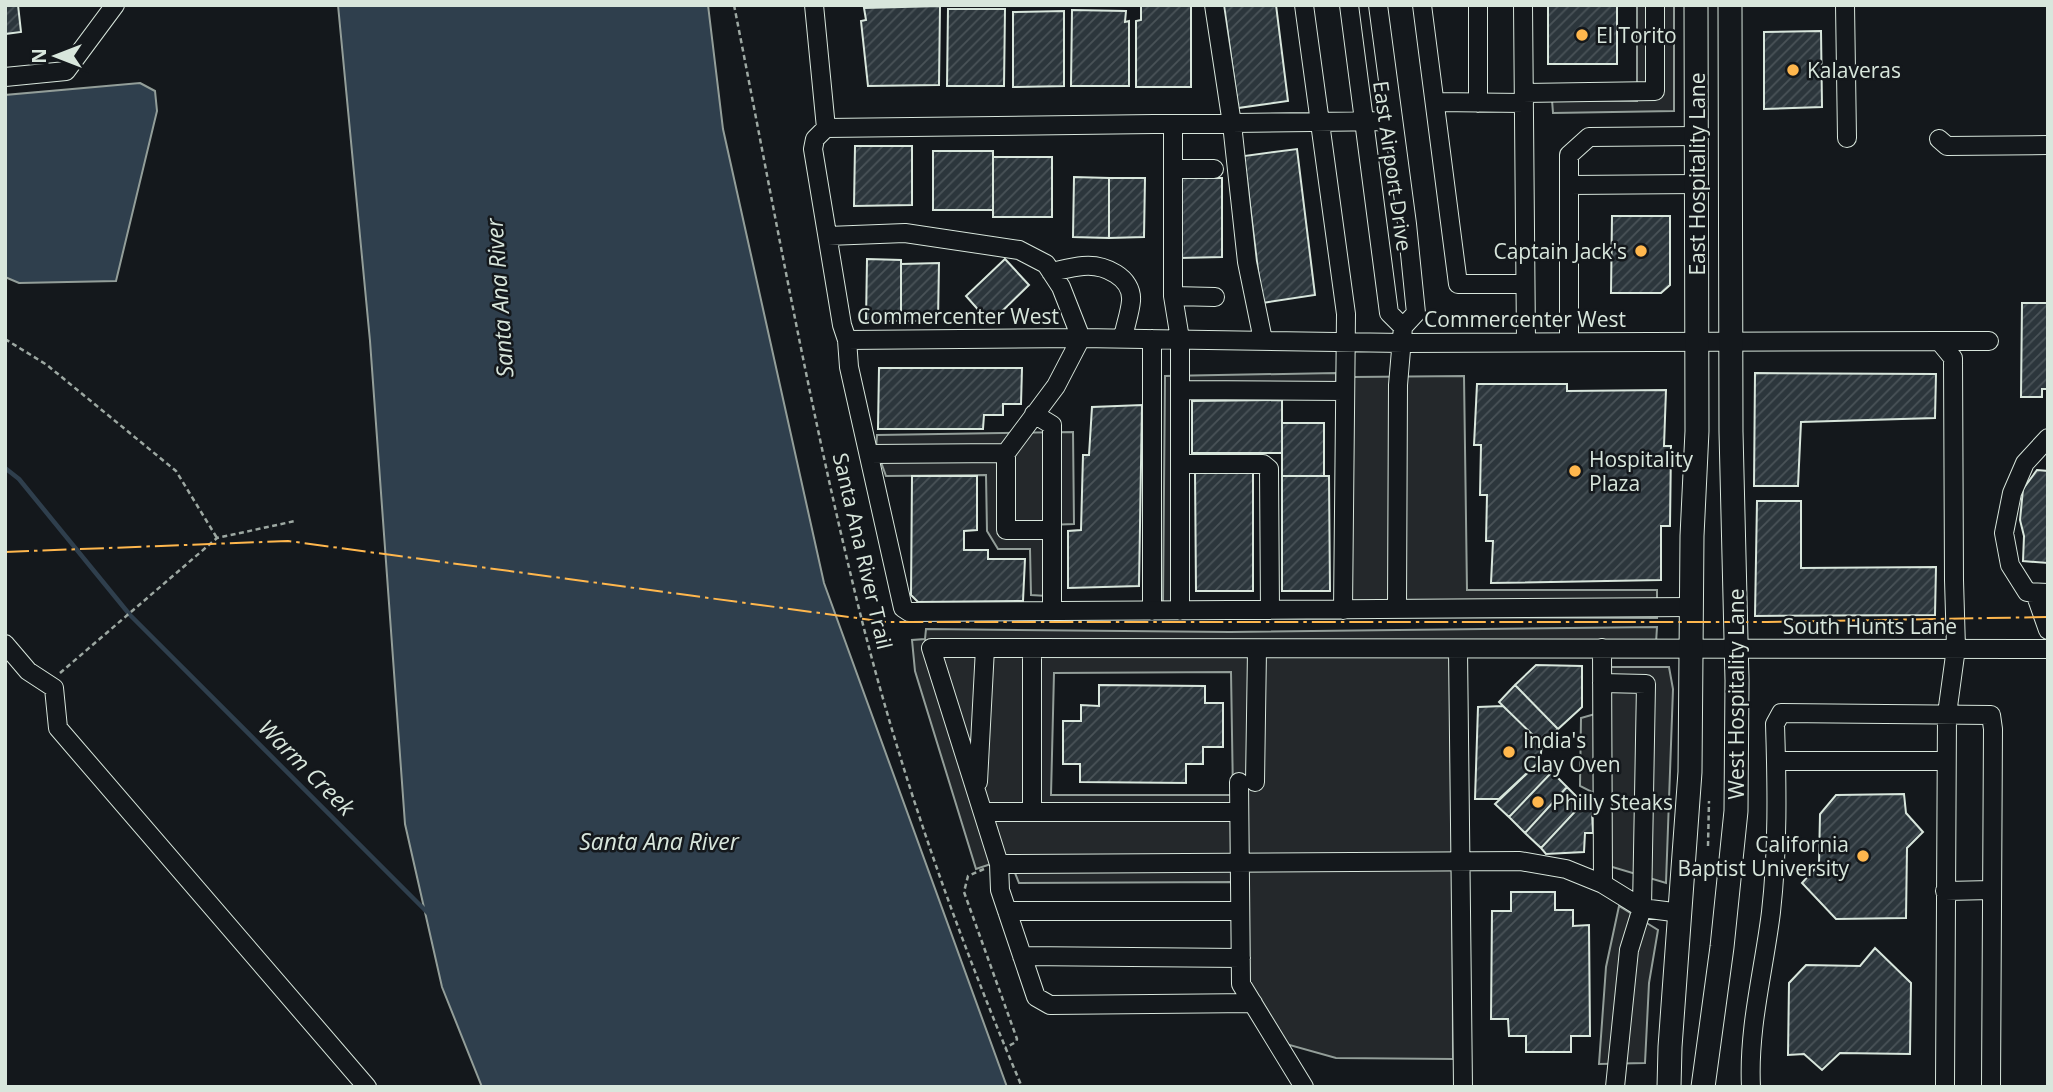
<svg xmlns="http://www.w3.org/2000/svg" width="2053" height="1092" font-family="'Open Sans',sans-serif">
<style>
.parking{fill:#24282b;stroke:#939e99;stroke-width:2;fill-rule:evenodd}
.water{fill:#2f3f4d;stroke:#939e99;stroke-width:2}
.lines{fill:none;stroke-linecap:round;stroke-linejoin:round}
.stream{stroke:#2f3f4d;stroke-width:4.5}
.building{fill:url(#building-hatch);stroke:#d8e6dc;stroke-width:2}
.minor-casing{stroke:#d8e6dc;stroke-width:20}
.major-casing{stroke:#d8e6dc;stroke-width:25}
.path{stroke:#9da8a2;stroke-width:2.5;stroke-dasharray:5 3.5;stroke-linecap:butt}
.minor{stroke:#14181c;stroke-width:18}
.major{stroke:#14181c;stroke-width:23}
.power{stroke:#ffb74d;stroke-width:2;stroke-dasharray:24 5 3.5 5;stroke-linecap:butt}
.poi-dot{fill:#ffb74d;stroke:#14181c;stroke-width:2.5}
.labels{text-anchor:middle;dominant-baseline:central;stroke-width:5;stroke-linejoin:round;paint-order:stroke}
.poi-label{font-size:21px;fill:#d8e6dc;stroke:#14181c;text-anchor:start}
.street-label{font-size:21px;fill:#d8e6dc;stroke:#14181c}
.water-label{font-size:23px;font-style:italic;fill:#d8e6dc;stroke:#14181c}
</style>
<defs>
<pattern id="building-hatch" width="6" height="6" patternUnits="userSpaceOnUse" patternTransform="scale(1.75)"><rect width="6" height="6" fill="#2c363c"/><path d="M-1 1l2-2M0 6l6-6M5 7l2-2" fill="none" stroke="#4a5358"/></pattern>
</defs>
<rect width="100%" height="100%" fill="#14181c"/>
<!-- parking -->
<path class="parking" d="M1637,5H1674V111L1553,113L1552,100L1637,101Z
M1336,373V385L1175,387L1172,603H1163L1165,376Z
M1464,376L1467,590H1657V618L1349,617L1352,377Z
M1073,432L1074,524L1047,525V596L1031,595L1030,549H998L987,531L986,475L886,476L876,448L877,435Z
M1657,627L1656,643L1452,644L1453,1059L1336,1058L1268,1039L1235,984L1234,882L1019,883L1009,858L976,869L915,671L912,640L925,639L926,629L1230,632ZM1231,672L1233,795H1051L1054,673Z
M1608,667H1669L1673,689L1666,883L1609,866L1610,801L1580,786L1581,718L1609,710Z
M1619,906L1658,930L1649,983L1645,1063L1599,1064L1606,967Z"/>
<!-- water -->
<path class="water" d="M338,5H708L723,129L824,583L1007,1087H482L442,987L405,824L370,341Z
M140,83L155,91L157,111L116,281L19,283L5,277V95Z"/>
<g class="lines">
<!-- stream -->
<path class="stream" d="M5,468L19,479L130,615L428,913"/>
</g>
<!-- building -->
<path class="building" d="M5,5H18L21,32L5,34Z
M1224,5H1276L1288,101L1238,108Z
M1548,5H1617V64H1548Z
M940,6L939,85L868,86L861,21L866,20L864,8Z
M1141,6H1191V87H1136V21L1141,20Z
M948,9H1005L1004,86H947Z
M1072,10L1126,11L1125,22L1129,21V86H1071Z
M1064,11V86L1013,87V12Z
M1821,31L1822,107L1764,109V32Z
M855,146H912V205L854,206Z
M1297,149L1315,295L1262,303L1244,156Z
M933,151H993V210H933Z
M993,157H1052V217H993Z
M1074,177L1109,178V238L1073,237Z
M1109,178H1145L1144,237L1109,238Z
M1180,178H1222V257L1180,258Z
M1612,216H1670V285L1661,293H1611Z
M867,259L901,260V321H866Z
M1005,259L1029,285L990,323L966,296Z
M939,263L938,321H901V264Z
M2022,303H2048V389H2042V397H2021Z
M879,368H1022L1021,404H1003V415H984L983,429H878Z
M1755,373L1936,374L1935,418L1801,422L1798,486H1754Z
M1477,384H1567V391L1666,390L1664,446H1671L1670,526H1661V580L1491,583L1493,541H1486L1487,495H1480L1481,445H1474Z
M1282,400V453H1192V401Z
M1142,405L1139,586L1068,588V531L1081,530L1083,455H1089L1092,407Z
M1282,423H1324V476H1282Z
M2037,470L2048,471V563L2023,561L2024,536L2020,520L2023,489Z
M1195,472L1253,473V591H1196Z
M912,476H977V530L964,531V550H988V559H1025L1023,601L918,602L911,595Z
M1282,476H1329L1330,591H1282Z
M1757,501H1801V568L1936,567L1935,615L1755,616Z
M1536,665L1582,666V707L1558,729L1515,685Z
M1099,685L1205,686V703H1223V747H1203V764H1186V783L1080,782V764H1063V721H1081V705L1099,706Z
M1515,685L1558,729L1542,744L1499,702Z
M1503,706L1542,744L1540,761L1499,799H1475L1478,707Z
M1540,761L1552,772L1509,817L1495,804Z
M1552,772L1567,787L1525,833L1509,817Z
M1567,787L1583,803L1541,848L1525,833Z
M1904,794L1906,813L1923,832L1907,848L1906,918L1836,919L1802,883L1819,864L1820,814L1836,795Z
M1583,803L1592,812L1593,833H1585L1584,852L1546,854L1541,848Z
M1511,892H1555V910H1573V926L1589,925L1590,1036H1571V1052H1526V1036H1509L1508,1019H1491L1492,911H1511Z
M1875,948L1911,983L1910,1054L1840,1053L1822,1070L1804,1054L1788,1055L1789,983L1806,965L1860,966Z"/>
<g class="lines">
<!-- minor casing -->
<g class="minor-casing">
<path id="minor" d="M814,5L826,128
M1214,5L1232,124L1247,262L1263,340
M1304,5L1346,314L1343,610
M1349,5L1389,313L1403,327
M1378,5L1407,224L1416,313L1403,327L1398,385L1397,608
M1422,5L1458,284H1525
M1478,5V103
M1523,5L1526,342
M1845,5L1847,138
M5,77L66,71L115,5
M1524,93L1655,91V5
M1435,102L1524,103
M1393,121L826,128L815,139L813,149L842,325L847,340L1081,338L1403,343L1939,341L1953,358L1954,580L1956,648L1947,714L1945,1087
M1173,124V296L1180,339V611
M1939,139L1947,146L2048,145
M1173,169H1214
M1569,185L1697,184
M828,236L905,233L1019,250L1046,264L1061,287L1081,338L1056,386L1006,453L869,454
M1051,272C1061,270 1073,267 1083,266C1104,264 1133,277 1131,301C1130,313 1125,326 1123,338
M1173,296L1215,297
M1152,339V611
M847,340L849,367L903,608L909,612L1692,607
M1939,341H1989
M1569,342V155L1589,137L1696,136
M1180,390L1345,391
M1034,414L1052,425V611
M2048,438L2025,463L2012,493L2004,533L2010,565L2027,592L2048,593
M1006,453V530H1052
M1180,464H1263L1269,469L1270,610
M2035,593L2048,630
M5,644L28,671L54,688L58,728L367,1087
M1032,648V812
M1602,648L1603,884
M1458,649L1463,1087
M1602,683L1646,684L1642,908L1629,950L1615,1087
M1776,761H1946
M978,782L985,648
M1239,782L1241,984L1304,1087
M1255,782L1257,650
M983,812H1239
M999,864L1000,890L1036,997L1050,1005L1253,1003
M1945,891L1992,890
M1007,911H1240
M1681,913L1642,908L1603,884L1566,869L1520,861L999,864L931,648L2048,649
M1022,956L1241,958
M1751,1087C1748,1027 1764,970 1771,912C1778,850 1777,786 1775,724L1781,713L1991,715L1993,729L1991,1087"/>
</g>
<!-- major casing -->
<g class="major-casing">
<path id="major" d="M1669,1087L1670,1047L1690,772L1692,536L1697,431L1696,5
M1703,1087L1722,947L1736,811L1737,680L1731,432L1730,5"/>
</g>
<!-- path -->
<path class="path" d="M734,5C772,197 806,390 852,580C893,753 952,923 1022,1087
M5,339L47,365L176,471L217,538
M60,673L217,538L295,521
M1708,846L1709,801
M984,869L968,876L964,892L1017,1039L1016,1042L1005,1048"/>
<!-- minor -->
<use href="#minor" class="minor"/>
<!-- major -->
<use href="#major" class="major"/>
<!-- power -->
<path class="power" d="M5,552L288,541L886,622H1767L2048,617"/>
</g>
<!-- markers -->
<g class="poi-dot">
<circle cx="1582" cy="35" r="7"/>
<circle cx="1793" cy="70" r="7"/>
<circle cx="1641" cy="251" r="7"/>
<circle cx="1575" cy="471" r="7"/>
<circle cx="1509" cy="752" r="7"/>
<circle cx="1538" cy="802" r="7"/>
<circle cx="1863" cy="856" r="7"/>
</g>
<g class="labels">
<!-- poi labels -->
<g class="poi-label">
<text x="1596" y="35">El Torito</text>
<text x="1807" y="70">Kalaveras</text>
<text x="1627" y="251" text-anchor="end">Captain Jack's</text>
<text x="1589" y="459">Hospitality<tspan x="1589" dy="24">Plaza</tspan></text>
<text x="1523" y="740">India's<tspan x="1523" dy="24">Clay Oven</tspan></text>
<text x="1552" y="802">Philly Steaks</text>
<text x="1849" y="844" text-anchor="end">California<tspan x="1849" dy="24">Baptist University</tspan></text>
</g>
<!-- street labels -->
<g class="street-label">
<text transform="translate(1393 166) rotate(82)">East Airport Drive</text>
<text transform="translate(1697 174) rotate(-90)">East Hospitality Lane</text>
<text x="958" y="316">Commercenter West</text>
<text x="1525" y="319">Commercenter West</text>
<text transform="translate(863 551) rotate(77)">Santa Ana River Trail</text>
<text x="1870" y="626">South Hunts Lane</text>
<text transform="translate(1736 694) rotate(-90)">West Hospitality Lane</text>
</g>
<!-- water labels -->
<g class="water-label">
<text transform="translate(499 298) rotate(-94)">Santa Ana River</text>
<text transform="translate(307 767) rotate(45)">Warm Creek</text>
<text x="659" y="841">Santa Ana River</text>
</g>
</g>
<!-- border -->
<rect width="2053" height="1092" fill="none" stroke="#d8e6dc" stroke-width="14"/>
<!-- north arrow -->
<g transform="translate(56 56) rotate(270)" stroke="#14181c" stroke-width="5" paint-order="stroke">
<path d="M0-5L12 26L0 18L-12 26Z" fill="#d8e6dc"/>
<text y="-10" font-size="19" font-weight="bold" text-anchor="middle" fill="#d8e6dc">N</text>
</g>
</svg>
